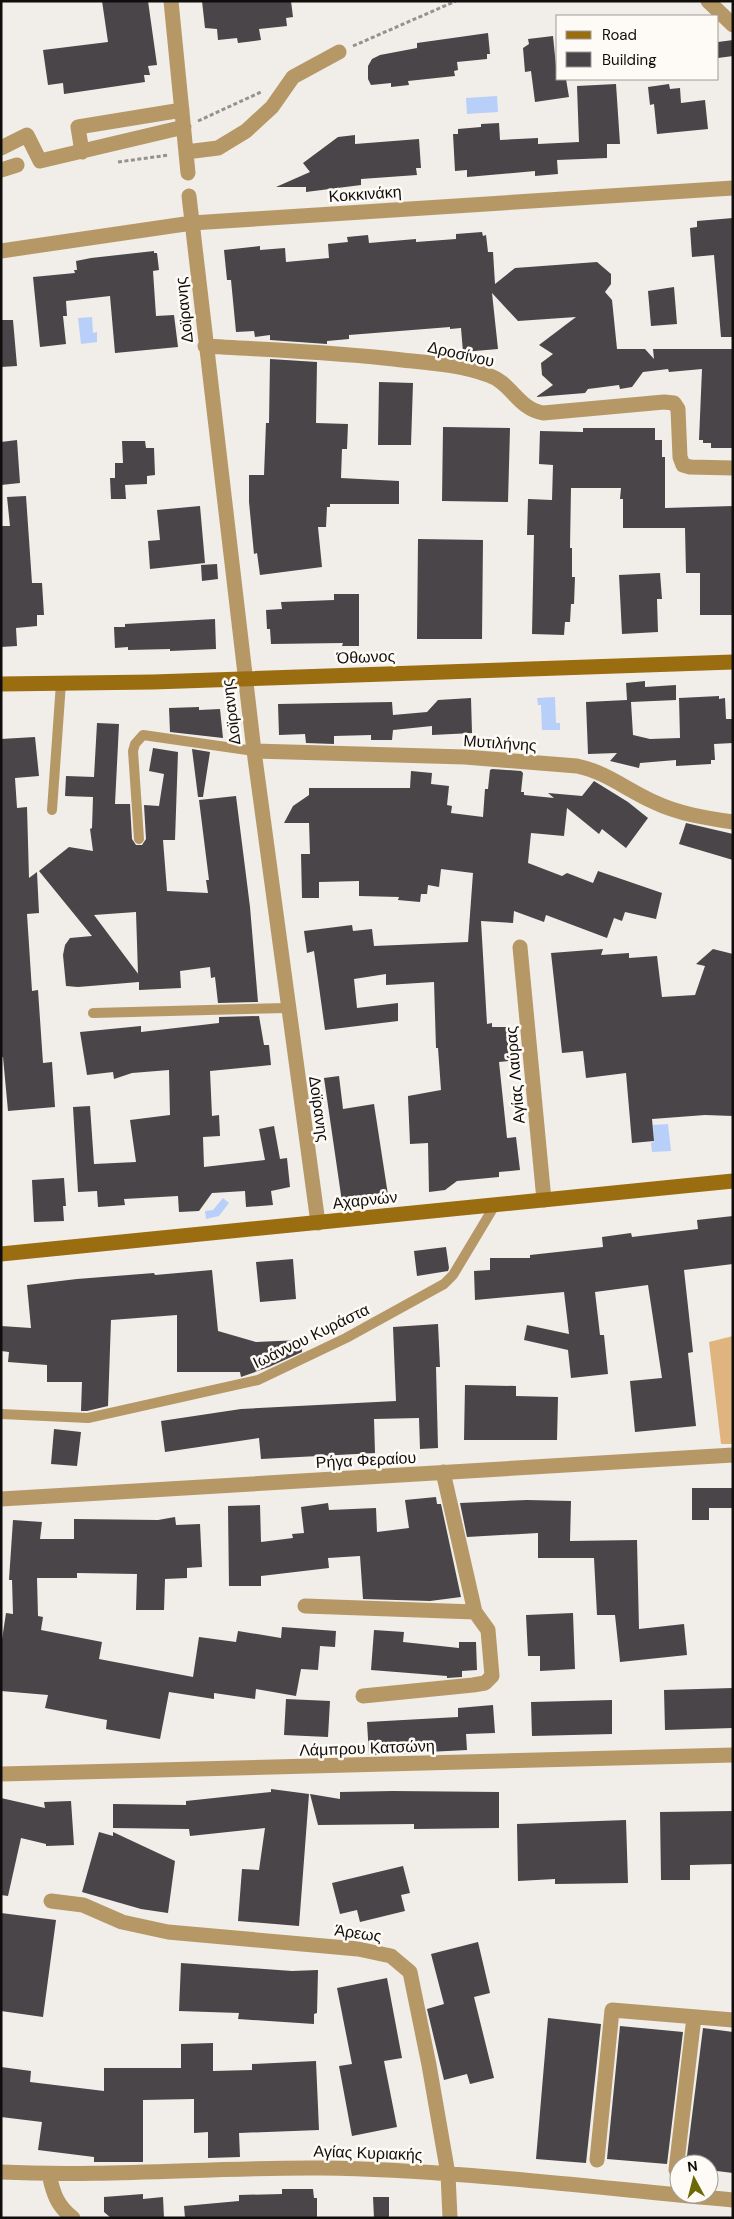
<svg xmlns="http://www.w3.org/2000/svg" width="734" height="2219" font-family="'DM Sans',sans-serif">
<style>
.green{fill:#dfb47f}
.water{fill:#b8d0f9}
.building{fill:#494549;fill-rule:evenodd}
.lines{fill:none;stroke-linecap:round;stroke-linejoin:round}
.path{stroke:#94928e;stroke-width:3;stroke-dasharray:4 2.5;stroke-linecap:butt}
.lane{stroke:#b69867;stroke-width:10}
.street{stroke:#b69867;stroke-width:15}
.secondary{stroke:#996d10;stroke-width:15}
.labels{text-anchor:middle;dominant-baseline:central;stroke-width:5;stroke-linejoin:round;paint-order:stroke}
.street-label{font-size:16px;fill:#0f0e0c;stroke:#fefaf5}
</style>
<rect width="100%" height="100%" fill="#f1ede8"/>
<!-- green -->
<path class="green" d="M733,1336V1444H721L709,1342Z"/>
<!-- water -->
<path class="water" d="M497,96L498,112L467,114L466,98Z
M92,317L93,333L97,332V342L81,344L78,318Z
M555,697L556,723H560V730H542L541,705H538L537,698Z
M668,1124L671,1151L652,1152L651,1143L654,1142L653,1125Z
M223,1198L229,1203L219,1216L206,1219L205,1211L213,1210Z"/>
<!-- building -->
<path class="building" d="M102,1H148L157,65L148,66L150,75H144L145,82L64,94L63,83L48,85L43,50L108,42Z
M202,1H291L293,17L286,18L287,26L259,29L261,40L238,43L237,38L218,40L217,29L205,28Z
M488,33L490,54H487V59L457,62L458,70L454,71L455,76L408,81L409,85L391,87V83L371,85L368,79V66L372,59L380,55L417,48V43Z
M553,36L557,76L558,79H566L569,97L535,102L531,71L525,72L523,48L529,44L528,39Z
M733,40V56L718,58V42Z
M616,84L620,144H607V158L557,160L558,174L535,176V171L467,177V170L455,171L453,134H458V129L481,127V124L499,123L500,140L538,138V144L579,142L577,86Z
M669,84L670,89L680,88L681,103L705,100L708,129L657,134L654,104L650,105L648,87Z
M355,135V144L419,139L421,168H416L417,175L361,179V185L306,192V187H276L310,172L303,163L338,137Z
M733,218V337H721L714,255L692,257L690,228L697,227V221Z
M482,232L483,236L486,235L488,252H493L495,284L515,268L597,262L611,274V284L605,292L612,300L617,349H645L654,359L653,349H733V448H711V443H703V440H699L702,369L669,372L668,369L643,372L632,387L620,389L619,385L588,389L585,393L536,397L553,385L542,375L541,363L553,354L539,345L576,317L518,321L492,293L498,349L463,352L461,328L450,329V327L349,335V339L327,341V344L270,340V335L255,337L254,331L236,332L231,280H227L224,250L260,246V250L285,248L286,262L329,258L328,244L348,242L347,237L368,235L369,243L416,239V242L456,239V234Z
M154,251V253H157L159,270L153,271L156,316L174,315L178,347L115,353L110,296L66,301L67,316H63L66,344L40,347L33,277L75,273L74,270H77L76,261L91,258Z
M674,287L677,324L651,326L648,291Z
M1,320H13L17,366L1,367Z
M270,359L317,362L316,423L348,424L347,449H342L341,478L399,481V504H330V507H327L326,527H318L322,567L260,575L257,553L254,554L249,502V475H264L266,423H269Z
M379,382L413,383L411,445H378Z
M443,427L510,428L508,502L442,501Z
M583,428H655V440H662V457H665V508L733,506V615H700V573H686L685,528H623V499H620L621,488H571L570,548H572V577H575L574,604H571L570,622H565L564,635L532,634L534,535H527L528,499L552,500L553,465L539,464L540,431L583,432Z
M17,440L20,483L1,485V442Z
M122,441H145L146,448H154L155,475L147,476V484L125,485L126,499H111L110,478H115V463H123Z
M26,496L32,583H42L44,615H37V626L16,628L17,646L1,647V526H10L7,497Z
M200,506L205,563L150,569L148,541L160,540L157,510Z
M418,539L483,540L482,639H417Z
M217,564L218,579L202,581L201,565Z
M660,573L662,599H657L658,632L622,634L619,575Z
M334,594H359V646H342L343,643L271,644L270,629H267L266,610L282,609L281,602L334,600Z
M215,619L216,649L170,651V649L128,650V647L115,648L114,627H125V624Z
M645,681V687L676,685V700L631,702L633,735L650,739L680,738L679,698L719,696V699L725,698L726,719H733V743L714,744L715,760H711V764L676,766V760L640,763L639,768L610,761L617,753L588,754L586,702L627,700L626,683Z
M471,698L472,733L432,735V726L393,730L392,740H371V735L334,736V744L306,743L305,734L279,735L278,704L392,702L393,715L427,712L438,700Z
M199,707V710L220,709L223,738L170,732L169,708Z
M97,723L119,724L115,804H130L132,839L136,845H142L146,839L144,805L159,806L164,774L149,771L153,748L178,752L175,840H163L167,891L208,893L206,880H209L199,800L236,796L250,907L258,1002L218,1003L215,977L211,978L210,967L180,971L181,988L139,990V982L78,987L66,986L63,955L65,945L70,938L92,936L39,871L69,847L93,851L90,829L92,828L93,797L65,796L66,776L94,777ZM136,912L138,974L139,975L94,915Z
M35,737L39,776L15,778L17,808L27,807L29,878L37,872L39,913L27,914L32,991L38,990L43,1063L52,1062L55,1107L8,1111L3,1057H1V739Z
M192,749L210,752L203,797H198Z
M492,769L521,771L523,773L521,792H524V795L554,798L548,793L582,796L594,781L628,802L648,818L626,848L602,829L599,834L567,808L564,836L531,833L528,863L562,876L567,873L593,883L598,871L662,893L656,919L625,912L622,921L614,918L607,938L546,915L544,922L514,911L513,923L481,921L487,1024L492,1023V1027H507L509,1061L499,1062L507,1138L516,1137L520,1170L499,1172V1177L457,1181L445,1190L429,1192L428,1143L410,1144L408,1096L441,1090L438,1048H436L434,982L386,985V974L354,979L357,1008L398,1003V1021L325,1030L314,951L307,953L304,931L352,925L353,931L372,929L374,946L468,942L473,873L441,869L439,887L428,885L427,894H421L420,902L398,900L399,897L359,896V881L319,882V898H302L301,854H310L309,823H284L293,806L309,795V788H410L411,771L432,773L431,784L449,786L447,805L452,806L451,813L483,817L485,789H488L490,770Z
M686,823L733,834V860L679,844Z
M603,949L601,955L629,953V958L657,956L662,997L695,995L705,966L696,964L713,949L733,954V1116L705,1115L652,1119L654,1141L632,1143L626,1073L586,1078L583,1051L562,1053L551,953Z
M259,1016L264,1045H269L271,1065L210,1071L212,1116L219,1115L220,1136L203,1137L204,1167L265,1160L259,1129L274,1126L280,1159L287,1158L290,1187L271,1191L273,1205L246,1207L245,1191L212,1193L199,1211L179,1212L178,1196L124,1199L125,1205L98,1207L97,1191L78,1192L73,1107L90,1106L94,1164L136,1162L130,1120L170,1115L169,1070L132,1073L114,1079L113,1072L87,1075L80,1032L141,1026V1032L219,1023V1017Z
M339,1076L343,1109L374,1104L388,1195L342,1202L324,1078Z
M64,1178L66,1206H63L64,1221L34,1222L32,1180Z
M733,1216V1264L684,1270L693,1352L688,1353L696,1426L635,1432L630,1381L662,1378L648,1285L595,1292L600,1335H604L608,1374L571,1378L568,1350L524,1340L527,1325L569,1334L564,1292L475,1300L474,1271L490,1270V1258H530V1255L603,1247L602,1237L631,1233L632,1237L698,1229L697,1220Z
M446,1247L449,1268L448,1271L417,1276L414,1251Z
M293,1259L296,1299L260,1302L256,1262Z
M212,1270L218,1331L256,1342L301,1340L302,1352L269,1367L241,1377L240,1372H177V1315L111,1320L108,1406L87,1411H81L82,1382H47V1365L8,1362L9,1352L1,1351V1326L31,1328L27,1285L77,1279L154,1273L155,1275Z
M438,1324L440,1367H436L438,1448L420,1449L419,1418L374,1419L375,1453L261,1459L259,1438L165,1452L161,1421L241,1409L396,1401L393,1327Z
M465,1385L516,1386V1396L558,1397L557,1440H464Z
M54,1429L81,1432L77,1466L51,1464Z
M692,1488H733V1508H709V1520H692Z
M436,1497L437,1504H441L461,1597L430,1601L363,1599L360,1556L328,1558L329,1568L261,1576V1586H229L228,1506L260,1505L261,1542L293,1538L292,1534L304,1533L301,1507L328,1503L329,1510L376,1508L377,1532L409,1528L405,1500Z
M527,1500L571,1501L570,1541L637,1540L639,1629L684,1624L687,1655L620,1662L615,1615H597L594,1558H538V1533L467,1537L460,1503Z
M175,1517L176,1525L200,1524L202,1567L187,1568V1578L165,1579L164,1610H136L137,1574L77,1573V1578H37L38,1616L43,1617L41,1630L102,1642L99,1659L193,1677L199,1637L236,1642L238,1631L281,1638L282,1627L336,1631L335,1647L320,1646L318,1670L301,1669L296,1696L256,1689L255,1699L214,1693V1699L169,1692L160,1739L106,1729L107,1720L45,1708L48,1695L1,1691V1646L6,1613L13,1614L12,1580H9L13,1520L42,1522L40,1539H74V1519L158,1520Z
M573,1613L575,1669L540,1671V1656H528L526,1615Z
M374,1630L404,1632L403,1642L459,1648V1642H476L477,1670L462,1671V1677L447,1678V1676L371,1670Z
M733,1688V1728L665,1730L664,1690Z
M286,1699L330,1701L328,1737L284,1735Z
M612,1700V1734L532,1736L531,1702Z
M493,1705L495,1733L466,1734L467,1750L369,1755L367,1722L458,1717V1708Z
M271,1789L309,1794L299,1926L238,1921L242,1869L259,1870L265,1828L190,1836L189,1829L113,1828V1804L186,1805V1801L271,1792Z
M393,1791L499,1792V1828L414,1829V1824L318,1825L310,1794L340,1799V1792Z
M1,1798L45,1808L44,1802L71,1801L74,1845L46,1846V1844L21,1838L8,1896L1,1895Z
M733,1811V1864L690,1865V1880H661L660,1812Z
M626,1820L628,1883L555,1884V1879L518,1881L517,1824Z
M99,1832L113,1836V1832L175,1861L168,1913L141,1909L82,1892Z
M403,1866L410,1893L401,1895L405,1911L360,1922L357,1910L340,1914L332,1883Z
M1,1913L56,1920L43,2017L1,2011Z
M478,1942L490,1993L474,1997L494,2078L470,2084L467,2074L444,2080L427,2009L444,2004L431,1954Z
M181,1963L292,1971L318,1970L317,2013L314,2014V2024L238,2019L239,2013L179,2011Z
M387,1978L402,2058L384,2061L397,2127L352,2136L339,2066L352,2064L337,1988Z
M548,2018L601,2024L586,2163L536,2159Z
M620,2026L683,2032L667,2164L607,2159Z
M703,2028L733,2032V2173L709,2170V2164H686Z
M213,2043V2071L252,2070V2064L316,2061L319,2130L239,2133L240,2157L208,2158V2132L194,2133V2099L143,2100V2162H94V2157L38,2150L42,2122L1,2117V2067L31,2071L30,2082L104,2091V2068H181V2044Z
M282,2189H313L314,2198H317V2218H185L184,2206L239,2201V2195L282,2194Z
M143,2194V2199L163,2197L164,2218H111L104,2212V2197Z
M373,2197H389V2218H374Z"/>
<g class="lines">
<!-- path -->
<path class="path" d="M353,46L456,1
M198,121L261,92
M118,162L169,155"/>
<!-- lane -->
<path class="lane" d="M52,810L61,683
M139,839L133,751L135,744L143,735L254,751
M93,1013L287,1008
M1,1414L88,1418L258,1380L346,1338L444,1284L453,1275L495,1205"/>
<!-- street -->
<path class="street" d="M171,1L188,173
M708,1L733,25
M1,148L27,135L40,161L184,127
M82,152L78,127L182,110
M186,152L218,148L246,131L272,107L293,77L339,52
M1,170L17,165
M189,196L254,751L318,1223
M1,251L192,223L733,188
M205,346C271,350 337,352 402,360C431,363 461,365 488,375C512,383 517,408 543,413L664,402L674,403L678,409L680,457L683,465L690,467L733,468
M254,751L465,757L577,766C606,772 627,790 654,802C679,814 706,818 733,822
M520,947L544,1200
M1,1499L733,1455
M305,1606L475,1612
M363,1696L473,1685L485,1683L492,1676L488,1630L475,1612L443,1472
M1,1774L733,1755
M51,1901L83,1905L122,1922L168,1932L358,1949L391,1956L410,1972L429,2065L448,2174L450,2218
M597,2160L612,2010L733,2020
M676,2170L694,2017
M1,2172C108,2177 215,2167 322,2168C459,2170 596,2188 733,2200
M49,2174C53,2193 57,2206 73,2218"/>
<!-- secondary -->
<path class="secondary" d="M1,684L153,682L733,662
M1,1254L733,1181"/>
</g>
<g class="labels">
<!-- street labels -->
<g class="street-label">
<text transform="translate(365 194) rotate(-4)">Κοκκινάκη</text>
<text transform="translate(184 310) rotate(-96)">Δοϊρανης</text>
<text transform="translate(461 354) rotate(13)">Δροσίνου</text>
<text transform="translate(366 657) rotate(-2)">Όθωνος</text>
<text transform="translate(231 712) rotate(-97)">Δοϊρανης</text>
<text transform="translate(500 743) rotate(4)">Μυτιλήνης</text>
<text transform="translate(515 1075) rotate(-95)">Αγίας Λαύρας</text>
<text transform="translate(319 1109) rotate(82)">Δοϊρανης</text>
<text transform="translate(365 1200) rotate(-6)">Αχαρνών</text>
<text transform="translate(311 1336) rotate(-26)">Ιωάννου Κυράστα</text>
<text transform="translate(366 1460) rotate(-3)">Ρήγα Φεραίου</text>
<text transform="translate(367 1748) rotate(-2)">Λάμπρου Κατσώνη</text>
<text transform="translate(358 1933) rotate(8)">Άρεως</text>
<text transform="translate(368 2153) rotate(2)">Αγίας Κυριακής</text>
</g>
</g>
<!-- border -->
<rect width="734" height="2219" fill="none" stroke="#0f0e0c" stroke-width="5"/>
<!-- legend -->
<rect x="556" y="15" width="162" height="65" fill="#fefaf5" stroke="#9e9c98"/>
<rect x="566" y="31" width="25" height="8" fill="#996d10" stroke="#9e9c98"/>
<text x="602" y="40" font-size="15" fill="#0f0e0c">Road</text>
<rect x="566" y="52" width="25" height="15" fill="#494549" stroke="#9e9c98"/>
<text x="602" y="65" font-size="15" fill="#0f0e0c">Building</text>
<!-- north arrow -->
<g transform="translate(694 2179) rotate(353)"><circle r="24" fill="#fefaf5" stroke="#9e9c98"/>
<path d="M0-4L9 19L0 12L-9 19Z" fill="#6b6a07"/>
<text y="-8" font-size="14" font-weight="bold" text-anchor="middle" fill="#0f0e0c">N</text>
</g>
</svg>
